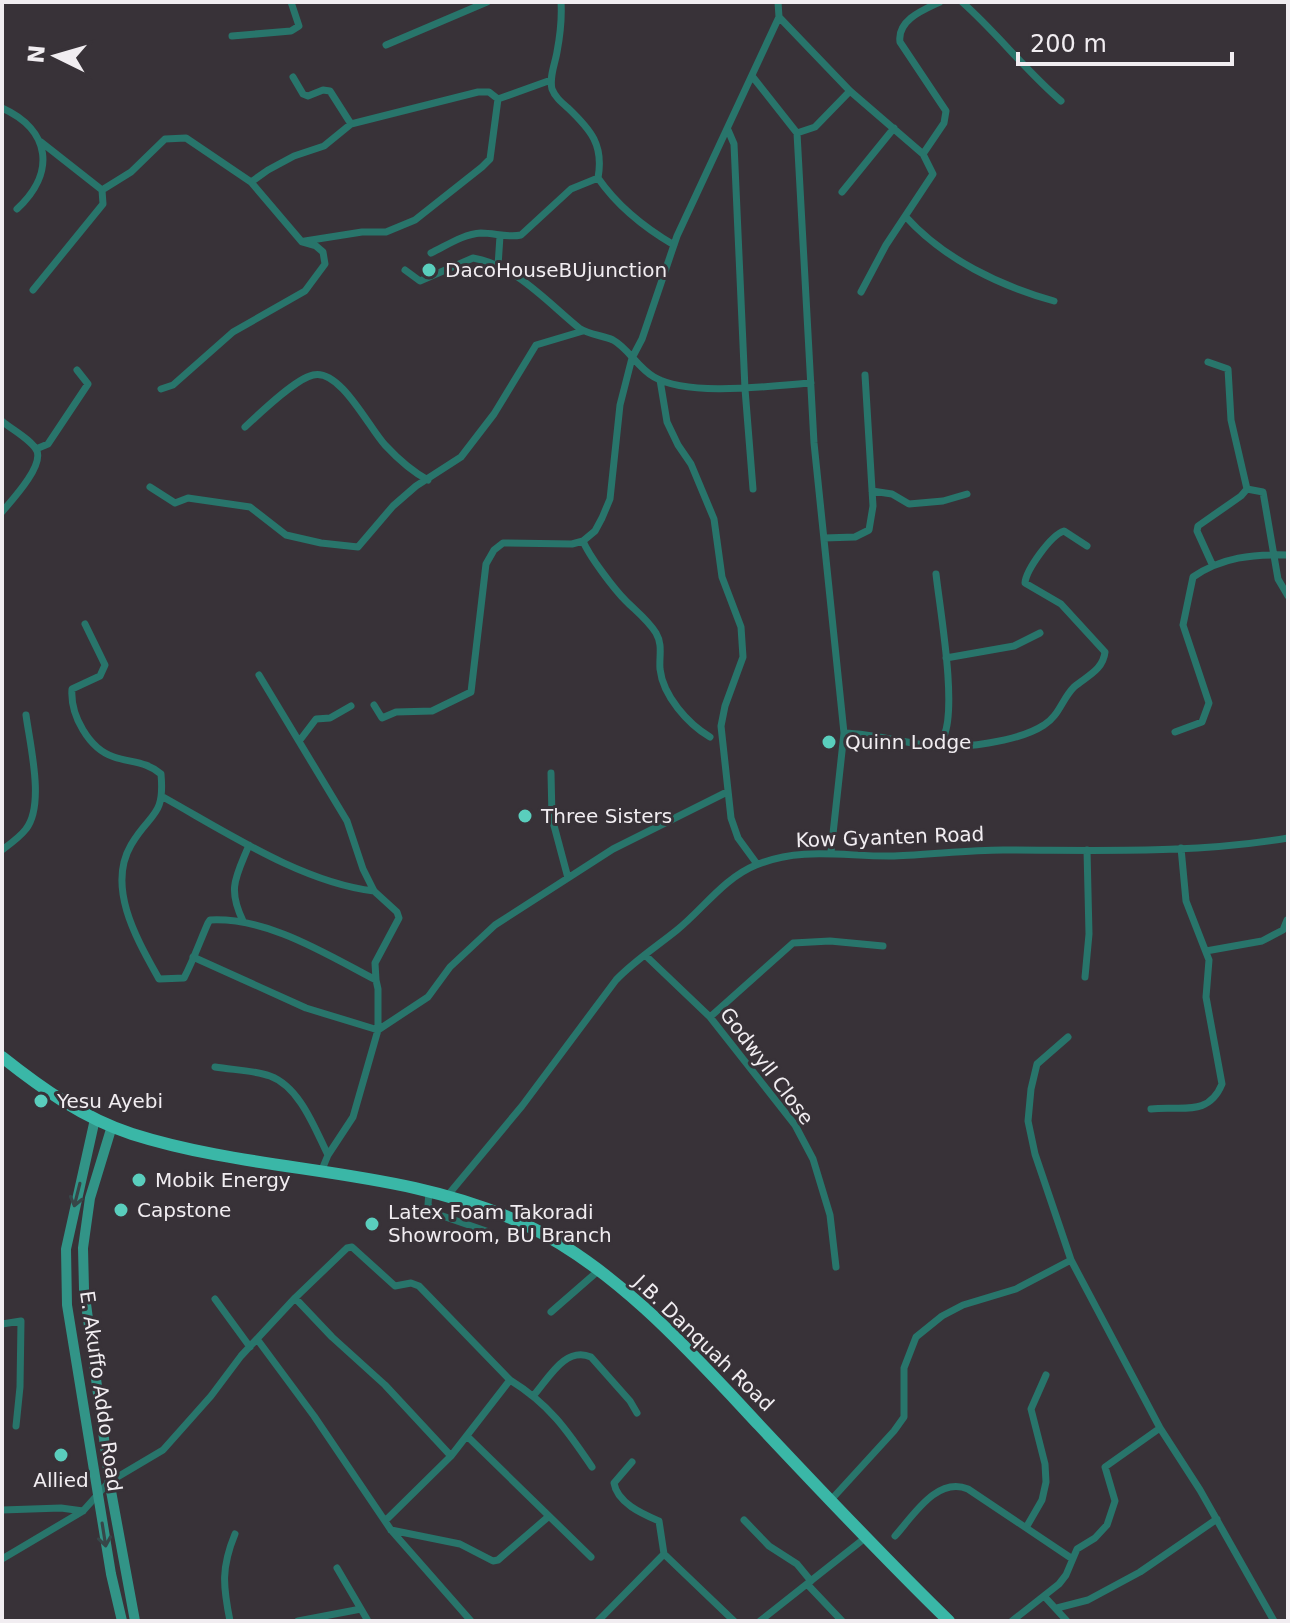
<svg xmlns="http://www.w3.org/2000/svg" width="1290" height="1623" font-family="'DejaVu Sans',sans-serif">
<style>
.lines{fill:none;stroke-linecap:round;stroke-linejoin:round}
.minor{stroke:#28756b;stroke-width:7}
.secondary{stroke:#329487;stroke-width:10}
.trunk{stroke:#3ab7a7;stroke-width:12}
.oneway{stroke:#374648}
.poi-dot{fill:#5acebd;stroke:#383238;stroke-width:3}
.labels{text-anchor:middle;dominant-baseline:central;stroke-width:6;stroke-linejoin:round;paint-order:stroke}
.poi-label{font-size:20px;fill:#f1edf1;stroke:#383238;text-anchor:start}
.street-label{font-size:20px;fill:#f1edf1;stroke:#383238}
</style>
<rect width="100%" height="100%" fill="#383238"/>
<g class="lines">
<!-- minor -->
<path class="minor" d="M561,2C562,18 560,36 557,52C555,64 549,77 552,89C555,97 561,102 568,108C591,130 604,145 598,178C618,207 645,228 674,245
M962,2C997,33 1025,70 1061,101
M779,17L850,91L923,154L933,174L886,245L861,292
M232,36L291,31L299,26L291,2
M386,45L487,2
M752,76L797,133L814,443L844,733L831,852
M293,77L303,94L308,96L323,90L330,91L351,124
M498,99L551,80
M2,108C51,130 56,173 17,209
M728,130L734,144L745,389L753,489
M797,133L815,127L850,91
M41,142L102,190
M923,154L944,123L946,111L900,42C897,20 923,10 940,2
M251,182L268,170L294,156L324,146L351,124L478,92H489L498,99
M842,192L894,128
M906,217C944,259 1000,286 1054,301
M305,241L362,232H386L415,220L482,167L490,159L498,99
M431,253C446,246 463,234 481,233C495,233 507,238 521,235L571,189L598,178
M498,266L500,236
M405,270L420,281L473,258C515,265 547,302 579,328C589,335 602,335 613,340C628,348 638,368 654,377C688,397 771,386 811,383
M33,290L103,204L102,190L131,172L165,139L186,138L251,182L302,242L316,246L323,252L325,264L305,291L233,332L173,385L161,389
M1208,362L1228,369L1231,420L1247,489L1241,496L1198,526L1197,531L1212,564
M660,380L667,422L678,445L691,464L714,519L722,577L741,627L743,657L725,706L721,726L731,818L738,838L757,864
M2,421C11,429 32,440 37,451C43,467 12,500 2,512
M245,427C259,414 295,379 313,375C340,368 369,428 385,445C398,459 411,471 428,480
M36,449L48,444L88,384L77,370
M150,487L175,503L188,498L250,507L286,535L321,543L358,547L393,506L416,486L461,457L494,414L536,345L583,331
M1247,489L1263,492L1278,579L1288,596
M872,491L892,494L909,504L943,501L967,494
M824,538L855,537L869,530L873,506L865,375
M583,541C589,556 614,589 626,601C636,611 648,620 656,633C663,645 659,656 660,669C663,696 688,724 710,737
M85,624L105,665L100,676L72,689C70,715 89,749 114,757C132,763 146,761 161,774C165,818 150,812 131,845C106,888 138,941 159,979L184,978C193,961 200,941 208,923L210,920C268,917 326,954 376,980L378,989V1030L306,1008L193,957
M946,658L1014,646L1040,633
M259,675L347,821L363,869L374,891L397,912L399,918L375,963L376,980
M374,705L382,718L396,712L432,711L471,692L486,564L494,550L503,543L572,544L583,541L595,531L602,518L610,499L620,405L632,358L642,339L677,236L779,17L778,2
M1175,732L1202,722L1209,703L1183,625L1193,577C1222,557 1253,554 1288,555
M844,733C874,734 901,742 930,746C960,749 1018,742 1044,725C1059,716 1062,699 1074,687C1087,676 1103,670 1105,652L1061,604L1025,583C1026,570 1051,535 1064,531L1087,546
M300,740L316,719L330,718L351,706
M934,745L944,736C957,705 940,610 936,574
M551,773L552,818L568,878
M163,797C226,832 303,883 374,891
M2,850C10,844 20,837 26,829C45,805 30,745 26,715
M243,921C227,888 236,877 249,845
M1206,951L1262,941L1283,930L1287,920
M645,955L710,1017L795,1125L813,1159L830,1215L836,1267
M1085,977L1089,934L1087,850
M710,1017L793,943L830,941L883,946
M1068,1037L1037,1064L1031,1089L1028,1121L1035,1154L1071,1260L1160,1428L1200,1490L1274,1621
M215,1067C233,1070 253,1070 270,1076C300,1087 315,1129 328,1155
M1151,1109C1180,1105 1208,1118 1222,1084L1206,997L1209,960L1186,901L1181,848
M321,1172L328,1155L353,1117L378,1030L428,997L450,967L495,925L613,849L727,792
M429,1191L428,1205L434,1213L489,1232
M448,1195L522,1106L616,980C634,961 656,947 677,930C703,909 724,878 756,865C802,846 846,857 894,856C930,855 967,850 1003,850C1098,850 1195,854 1288,838
M295,1298L347,1248L352,1247L395,1286L411,1283L419,1286L510,1380L451,1456L385,1521
M215,1299L250,1347
M551,1312L598,1271
M2,1324L21,1321L20,1387L16,1426
M257,1339L314,1416L391,1530L471,1621
M510,1380C549,1404 567,1430 592,1467
M534,1395C549,1378 565,1346 591,1357L630,1401L637,1413
M468,1437L591,1557
M632,1462L614,1483C617,1503 643,1514 659,1521L664,1554
M830,1501L894,1431L904,1417V1368L916,1337L942,1316L963,1305L1016,1289L1071,1260
M2,1510L61,1508L83,1511
M744,1520L769,1546L797,1564L811,1581
M1027,1526L1042,1500L1046,1482L1045,1464L1031,1409L1046,1375
M391,1530L460,1544L493,1561L498,1560L548,1517
M895,1536C913,1516 937,1476 968,1489L1071,1558
M664,1554L734,1621
M2,1559L83,1511L109,1482L163,1450L211,1396L241,1356L295,1298L332,1337L385,1385L451,1456
M337,1568L368,1621
M807,1584L842,1621
M1044,1596L1067,1621
M1057,1608L1088,1600L1140,1572L1217,1519
M230,1621C223,1586 221,1568 235,1534
M298,1621L361,1609
M598,1621L664,1554
M760,1621L865,1538
M1012,1621L1059,1584L1066,1575L1077,1549L1095,1538L1107,1525L1115,1501L1105,1467L1160,1428"/>
<!-- secondary -->
<path class="secondary" d="M95,1119L66,1249L67,1305L111,1574L122,1621
M112,1126L90,1198L83,1248L84,1289L111,1491L135,1621"/>
<!-- trunk -->
<path class="trunk" d="M2,1057C41,1088 83,1118 132,1134C261,1175 402,1166 526,1225C616,1268 692,1353 759,1425C821,1491 884,1558 949,1621"/>
</g>
<!-- one-way arrows -->
<defs><path id="oneway-shaft" d="M-6 0H5M1.5-3L5.5 0L1.5 3" fill="none" stroke-width="1.6" stroke-linecap="round" stroke-linejoin="round" transform="scale(2)"/></defs>
<g class="oneway">
<use href="#oneway-shaft" transform="translate(77 1195) rotate(104)"/>
<use href="#oneway-shaft" transform="translate(104 1535) rotate(81)"/>
</g>
<!-- markers -->
<g class="poi-dot">
<circle cx="429" cy="270" r="8"/>
<circle cx="829" cy="742" r="8"/>
<circle cx="525" cy="816" r="8"/>
<circle cx="41" cy="1101" r="8"/>
<circle cx="139" cy="1180" r="8"/>
<circle cx="121" cy="1210" r="8"/>
<circle cx="372" cy="1224" r="8"/>
<circle cx="61" cy="1455" r="8"/>
</g>
<g class="labels">
<!-- poi labels -->
<g class="poi-label">
<text x="445" y="270">DacoHouseBUjunction</text>
<text x="845" y="742">Quinn Lodge</text>
<text x="541" y="816">Three Sisters</text>
<text x="57" y="1101">Yesu Ayebi</text>
<text x="155" y="1180">Mobik Energy</text>
<text x="137" y="1210">Capstone</text>
<text x="388" y="1212">Latex Foam Takoradi<tspan x="388" dy="23">Showroom, BU Branch</tspan></text>
<text x="61" y="1480" text-anchor="middle">Allied</text>
</g>
<!-- street labels -->
<g class="street-label">
<text transform="translate(890 837) rotate(-2)">Kow Gyanten Road</text>
<text transform="translate(767 1066) rotate(53)">Godwyll Close</text>
<text transform="translate(704 1343) rotate(44)">J.B. Danquah Road</text>
<text transform="translate(101 1391) rotate(82)">E. Akuffo Addo Road</text>
</g>
</g>
<!-- border -->
<rect width="1290" height="1623" fill="none" stroke="#f1edf1" stroke-width="8"/>
<!-- north arrow -->
<g transform="translate(56 56) rotate(275)" stroke="#383238" stroke-width="6" paint-order="stroke">
<path d="M0-6L14 30L0 20L-14 30Z" fill="#f1edf1"/>
<text y="-12" font-size="22" font-weight="bold" text-anchor="middle" fill="#f1edf1">N</text>
</g>
<!-- scale -->
<path d="M1018 52v12h214v-12" fill="none" stroke="#f1edf1" stroke-width="4"/>
<text x="1030" y="52" font-size="24" fill="#f1edf1" stroke="#383238" stroke-width="6" paint-order="stroke">200 m</text>
</svg>
